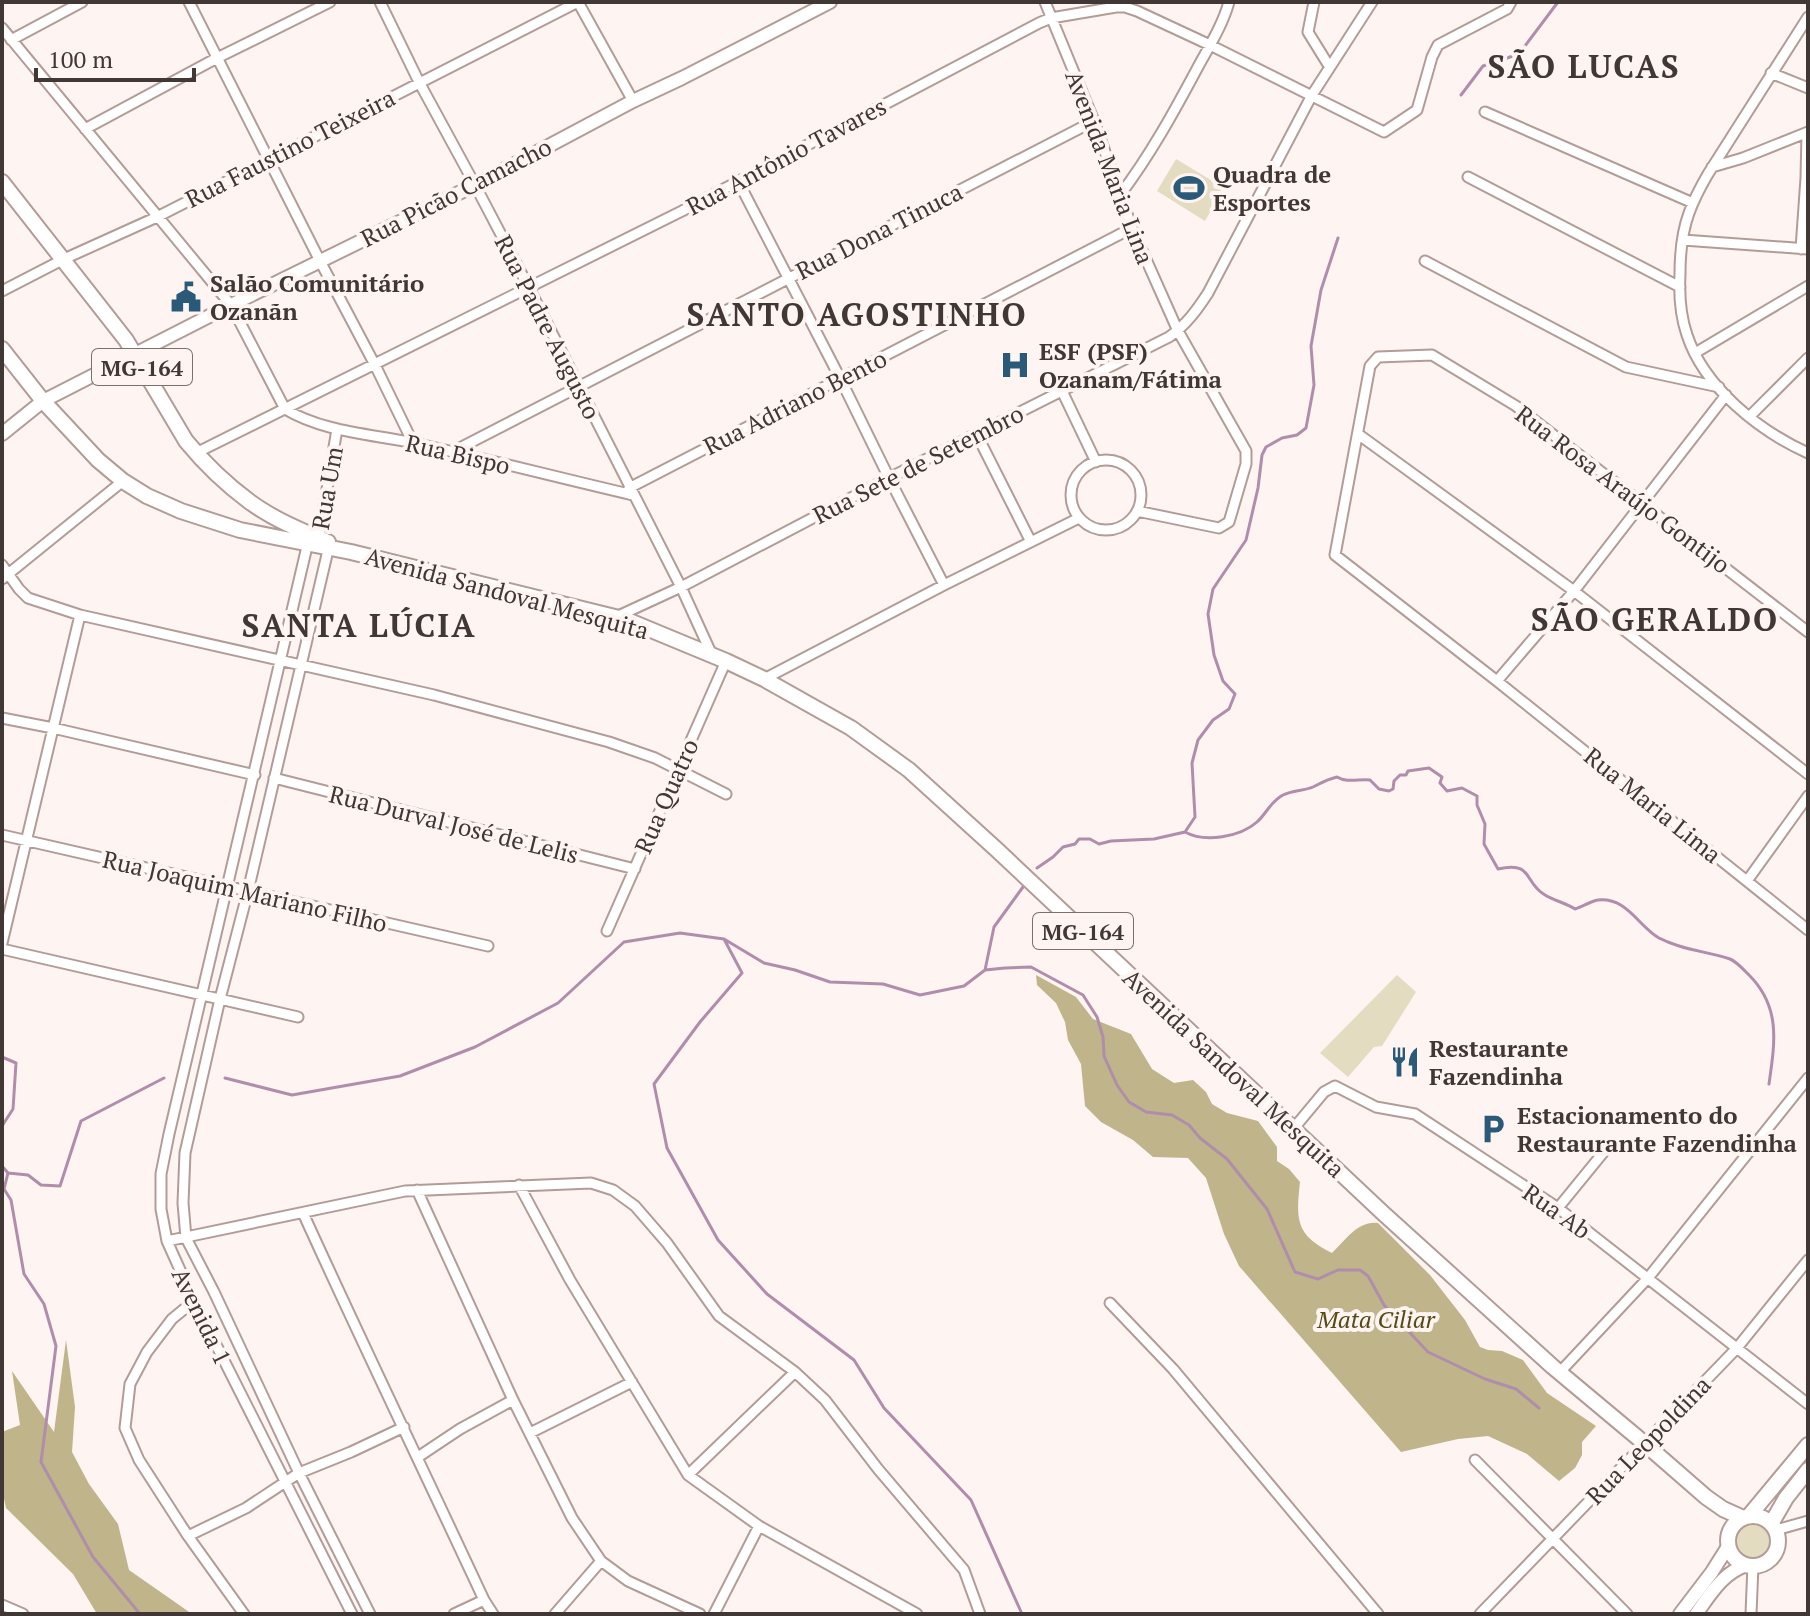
<svg xmlns="http://www.w3.org/2000/svg" width="1810" height="1616" font-family="'PT Serif',serif">
<style>
.green{fill:#e4dcc1}
.forest{fill:#c0b48a}
.lines{fill:none;stroke-linecap:round;stroke-linejoin:round}
.stream{stroke:#b08dab;stroke-width:3}
.street-casing{stroke:#b39c97;stroke-width:13}
.secondary-casing{stroke:#b39c97;stroke-width:16}
.primary-casing{stroke:#b39c97;stroke-width:18}
.street{stroke:#fff;stroke-width:9}
.secondary{stroke:#fff;stroke-width:12}
.primary{stroke:#fff;stroke-width:14}
.labels{text-anchor:middle;dominant-baseline:central;stroke-width:8;stroke-linejoin:round;paint-order:stroke}
.shield{fill:#fef4f1;stroke:#7a706d;stroke-width:2}
.shield-label{font-size:22px;font-weight:bold;fill:#413735}
.street-label{font-size:24px;fill:#413735;stroke:#fef4f1}
.poi-label{font-size:24px;font-weight:bold;fill:#413735;stroke:#fef4f1;text-anchor:start}
.park-label{font-size:24px;font-style:italic;fill:#574a16;stroke:#fef4f1}
.district-label{font-size:32px;font-weight:bold;letter-spacing:2px;fill:#413735;stroke:#fef4f1}
</style>
<rect width="100%" height="100%" fill="#fef4f1"/>
<!-- green -->
<path class="green" d="M1176,159L1224,188L1205,221L1157,191Z
M1397,975L1416,992L1382,1046L1374,1047L1348,1077L1320,1053Z
M1735 1541a18 18 0 1 1 36 0a18 18 0 1 1-36 0Z"/>
<!-- forest -->
<path class="forest" d="M1036,975L1076,997L1093,1019L1131,1034L1152,1069L1174,1083L1193,1080L1206,1092L1212,1104L1227,1113L1258,1121L1277,1147V1161L1289,1169L1300,1182C1296,1219 1295,1235 1332,1253C1346,1240 1357,1221 1378,1223L1430,1275L1465,1320L1480,1347L1488,1350L1502,1351L1523,1360L1547,1393L1596,1426L1582,1442V1455L1575,1468L1559,1481L1527,1454L1488,1436L1458,1439L1401,1452L1239,1266L1224,1234L1206,1178L1188,1158L1153,1157L1133,1140L1101,1122L1085,1106L1081,1064L1068,1040L1065,1022L1056,1003L1037,985Z
M66,1340L75,1407L72,1452L89,1484L118,1524L129,1570L192,1614H97L73,1574L6,1508L2,1489V1432L20,1425L12,1371L54,1432Z"/>
<g class="lines">
<!-- stream -->
<path class="stream" d="M1461,95L1483,66L1519,54L1558,2
M1185,832L1195,817L1192,763L1198,740L1213,720L1229,709L1235,694L1223,681L1214,655L1208,614L1213,589L1246,540L1258,488L1262,455L1266,447L1282,438L1297,435L1306,428L1314,385L1311,346L1321,290L1338,238
M1037,868L1053,857L1063,847L1075,844L1079,839H1090L1099,844L1111,841L1154,839L1185,832C1205,843 1240,837 1257,822C1267,813 1270,802 1283,795C1292,790 1304,791 1313,787C1321,783 1328,779 1337,777C1347,783 1358,779 1370,780L1379,789L1389,791L1393,789L1394,781L1400,775H1406L1408,771L1429,768L1442,777L1440,783L1447,791L1462,788L1477,796V805L1485,824L1484,844L1498,869C1534,861 1523,882 1545,895C1555,901 1566,903 1575,909C1582,907 1591,901 1598,900C1627,897 1638,926 1659,938C1682,950 1706,951 1730,959C1737,962 1743,969 1749,975C1781,1007 1775,1042 1769,1084
M724,939L742,973L700,1022L654,1084L667,1148L718,1240L767,1294L854,1360L884,1408L971,1500L1022,1614
M985,970L1005,968L1031,967L1083,995L1097,1017L1103,1037L1104,1056L1117,1085L1129,1102L1146,1112L1172,1115L1189,1125L1200,1138L1227,1159L1267,1209L1295,1272L1318,1279L1338,1270H1360L1368,1276L1384,1305L1428,1352L1485,1379L1516,1389L1539,1408
M2,1057L16,1063L13,1109L2,1126
M225,1078L292,1095L400,1076L475,1047L558,1003L624,942L680,933L724,939L764,963L795,970L830,982L883,984L920,995L964,986L985,970L994,927L1023,887
M2,1166L8,1173L28,1175L41,1185L60,1186L81,1121L164,1078
M8,1173L4,1189L11,1200L24,1274L44,1304L56,1346L41,1462L93,1557L140,1614"/>
<!-- street casing -->
<g class="street-casing">
<path id="street" d="M189,2L320,261L375,365L413,443
M380,2L419,82L475,185L528,286L681,587L712,655
M578,2L633,101
M1045,2L1094,121L1132,228L1178,331L1246,451V464L1229,522L1219,528L1137,511
M1314,2L1308,32L1329,66
M1808,17L1708,174C1701,186 1694,199 1689,213C1682,232 1680,254 1680,274C1679,294 1680,315 1687,335C1704,387 1759,431 1808,453
M2,28L231,305L285,409C323,432 371,434 414,443C487,459 560,478 633,495
M11,40L82,2
M1771,73L1808,88
M1485,112L1693,203
M85,129L217,58L330,2
M1712,167L1743,158L1808,132
M1468,177L1680,287
M738,181L840,378L889,478L944,585
M1120,195C1151,154 1175,110 1199,65C1210,45 1223,24 1229,2
M1683,240L1808,249
M1801,249L1806,178L1807,133
M1425,261L1626,367L1719,387
M2,291L64,259L157,217L578,2
M1695,353L1808,286
M1062,391L1096,462
M1749,417L1808,358
M1358,434L1574,591L1808,774
M977,435L1031,542
M452,452L1094,121
M196,453L682,211L1039,23L1051,18L1116,7H1125L1137,11L1210,45L1384,132L1417,110L1432,57L1438,45L1507,9L1511,2
M1071 495a35 35 0 1 1 70 0a35 35 0 1 1-70 0Z
M629,488L1132,228
M309,538L169,1134L161,1174V1209L167,1241L194,1301L352,1614
M318,543L337,429
M329,546L248,891L220,999L185,1153L183,1203L186,1238L214,1292L299,1473L370,1614
M2,565L19,589L28,598L80,615L434,695L609,742L655,758L726,794
M2,579L123,481
M616,617L681,587L889,478L1169,337C1186,325 1197,310 1208,293L1312,95L1372,2
M1808,632L1516,406L1432,355L1378,357L1370,366L1335,555L1497,681L1808,930
M764,679L944,585L1079,518
M1497,681L1574,591L1726,395
M2,718L53,728L255,775
M274,778L635,869
M2,835L488,946
M1747,881L1808,796
M607,931L726,661
M2,943L80,615
M2,949L298,1017
M1294,1128L1324,1092L1335,1086L1376,1107L1415,1114L1558,1208L1808,1404
M519,1185L570,1280L688,1475L759,1526L917,1614
M417,1190L513,1400L572,1518L601,1561L628,1581L700,1614
M1558,1208L1607,1148
M303,1213C362,1343 424,1471 484,1600L493,1614
M167,1241L405,1191L591,1183L613,1190L635,1206L667,1243L719,1316L795,1372L825,1400L878,1469L964,1570L980,1614
M194,1301L172,1319L147,1352L130,1384L125,1428L139,1460L188,1536L244,1614
M1110,1303L1173,1369L1378,1614
M1560,1372L1648,1278L1808,1078
M530,1433L632,1382
M418,1457L460,1429L513,1400
M1475,1460L1627,1614
M688,1475L795,1372
M1776,1530L1808,1521
M188,1536L246,1508L299,1473L351,1452L404,1427
M2,1605L23,1614
M454,1614L484,1600
M555,1614L601,1561
M714,1614L759,1526
M1480,1614L1737,1348L1808,1260
M1751,1614L1753,1565"/>
</g>
<!-- secondary casing -->
<g class="secondary-casing">
<path id="secondary" d="M2,434L43,401L231,305L475,185L633,101L682,78L830,2
M1680,1614L1712,1572L1729,1545
M1696,1614C1710,1595 1723,1572 1747,1565"/>
</g>
<!-- primary casing -->
<g class="primary-casing">
<path id="primary" d="M2,182L126,340L186,441C204,463 227,485 250,502C273,519 302,531 328,542
M2,349L43,401L98,460L123,481L147,496L181,511L240,530L351,552L627,620L726,661L764,679L851,728L909,770L996,849L1384,1214L1553,1367L1644,1443L1706,1497L1723,1509L1743,1518
M1749,1516L1808,1445
M1728 1541a25 25 0 1 1 50 0a25 25 0 1 1-50 0Z
M1771,1524L1786,1498L1808,1470"/>
</g>
<!-- street -->
<use href="#street" class="street"/>
<!-- secondary -->
<use href="#secondary" class="secondary"/>
<!-- primary -->
<use href="#primary" class="primary"/>
</g>
<!-- icons -->
<defs>
<g id="stadium-bare" transform="scale(2.4)"><path d="M0-5a6.5 5 0 1 0 0 10a6.5 5 0 1 0 0-10ZM-3.5-1.8h7v3.6h-7Z" fill="#2b5a79" stroke="#fef4f1" stroke-width="2.5" paint-order="stroke"/></g>
<g id="civic-bare" transform="scale(2.4)"><path d="M-.6-6.5H3V-4.5H.6V-3L4-1V1h2V6H-6V1h2V-1L-.6-3ZM-1.2 2.5V6h2.4V2.5Z" fill="#2b5a79" stroke="#fef4f1" stroke-width="2.5" paint-order="stroke"/></g>
<g id="hospital-bare" transform="scale(2.4)"><path d="M-5-5h3v3.5h4V-5h3V5h-3V1.5h-4V5h-3Z" fill="#2b5a79" stroke="#fef4f1" stroke-width="2.5" paint-order="stroke"/></g>
<g id="restaurant-bare" transform="scale(2.4)"><path d="M-5-6h1v4h1v-4h1v4h1v-4h1v5L-1.5 .5V6h-2V.5L-5-1ZM5-6V6H3V1.5H1.5Q1.5-4 5-6Z" fill="#2b5a79" stroke="#fef4f1" stroke-width="2.5" paint-order="stroke"/></g>
<g id="parking-bare" transform="scale(2.4)"><path d="M-3.5-5.5H1a3.5 3.5 0 0 1 0 7H-1V5.5H-3.5ZM-1-3.4V-.6H.8a1.4 1.4 0 0 0 0-2.8Z" fill="#2b5a79" stroke="#fef4f1" stroke-width="2.5" paint-order="stroke"/></g>
</defs>
<g fill-rule="evenodd">
<use href="#stadium-bare" x="1189" y="188"/>
<use href="#civic-bare" x="186" y="297"/>
<use href="#hospital-bare" x="1015" y="365"/>
<use href="#restaurant-bare" x="1405" y="1062"/>
<use href="#parking-bare" x="1493" y="1129"/>
</g>
<g class="labels">
<!-- shield labels -->
<g class="shield">
<rect x="92" y="349" width="100" height="36" rx="6"/>
<rect x="1033" y="913" width="100" height="36" rx="6"/>
</g>
<g class="shield-label">
<text x="142" y="367">MG-164</text>
<text x="1083" y="931">MG-164</text>
</g>
<!-- street labels -->
<g class="street-label">
<text transform="translate(290 148) rotate(-27)">Rua Faustino Teixeira</text>
<text transform="translate(786 156) rotate(-28)">Rua Antônio Tavares</text>
<text transform="translate(1110 167) rotate(69)">Avenida Maria Lina</text>
<text transform="translate(456 192) rotate(-27)">Rua Picão Camacho</text>
<text transform="translate(879 231) rotate(-27)">Rua Dona Tinuca</text>
<text transform="translate(548 327) rotate(63)">Rua Padre Augusto</text>
<text transform="translate(795 402) rotate(-27)">Rua Adriano Bento</text>
<text transform="translate(458 454) rotate(13)">Rua Bispo</text>
<text transform="translate(918 464) rotate(-27)">Rua Sete de Setembro</text>
<text transform="translate(327 488) rotate(-80)">Rua Um</text>
<text transform="translate(1623 489) rotate(37)">Rua Rosa Araújo Gontijo</text>
<text transform="translate(507 593) rotate(15)">Avenida Sandoval Mesquita</text>
<text transform="translate(666 796) rotate(-66)">Rua Quatro</text>
<text transform="translate(1653 805) rotate(39)">Rua Maria Lima</text>
<text transform="translate(454 824) rotate(14)">Rua Durval José de Lelis</text>
<text transform="translate(245 891) rotate(13)">Rua Joaquim Mariano Filho</text>
<text transform="translate(1234 1073) rotate(43)">Avenida Sandoval Mesquita</text>
<text transform="translate(1557 1211) rotate(35)">Rua Ab</text>
<text transform="translate(202 1316) rotate(64)">Avenida 1</text>
<text transform="translate(1648 1440) rotate(-46)">Rua Leopoldina</text>
</g>
<!-- poi labels -->
<g class="poi-label">
<text x="1213" y="174">Quadra de<tspan x="1213" dy="28">Esportes</tspan></text>
<text x="210" y="283">Salão Comunitário<tspan x="210" dy="28">Ozanãn</tspan></text>
<text x="1039" y="351">ESF (PSF)<tspan x="1039" dy="28">Ozanam/Fátima</tspan></text>
<text x="1429" y="1048">Restaurante<tspan x="1429" dy="28">Fazendinha</tspan></text>
<text x="1517" y="1115">Estacionamento do<tspan x="1517" dy="28">Restaurante Fazendinha</tspan></text>
</g>
<!-- park labels -->
<g class="park-label">
<text x="1376" y="1319">Mata Ciliar</text>
</g>
<!-- district labels -->
<g class="district-label">
<text x="1584" y="66">SÃO LUCAS</text>
<text x="857" y="314">SANTO AGOSTINHO</text>
<text x="1655" y="619">SÃO GERALDO</text>
<text x="359" y="625">SANTA LÚCIA</text>
</g>
</g>
<!-- border -->
<rect width="1810" height="1616" fill="none" stroke="#413735" stroke-width="8"/>
<!-- scale -->
<path d="M36 68v12h158v-12" fill="none" stroke="#413735" stroke-width="4"/>
<text x="48" y="68" font-size="24" fill="#413735" stroke="#fef4f1" stroke-width="6" paint-order="stroke">100 m</text>
</svg>
